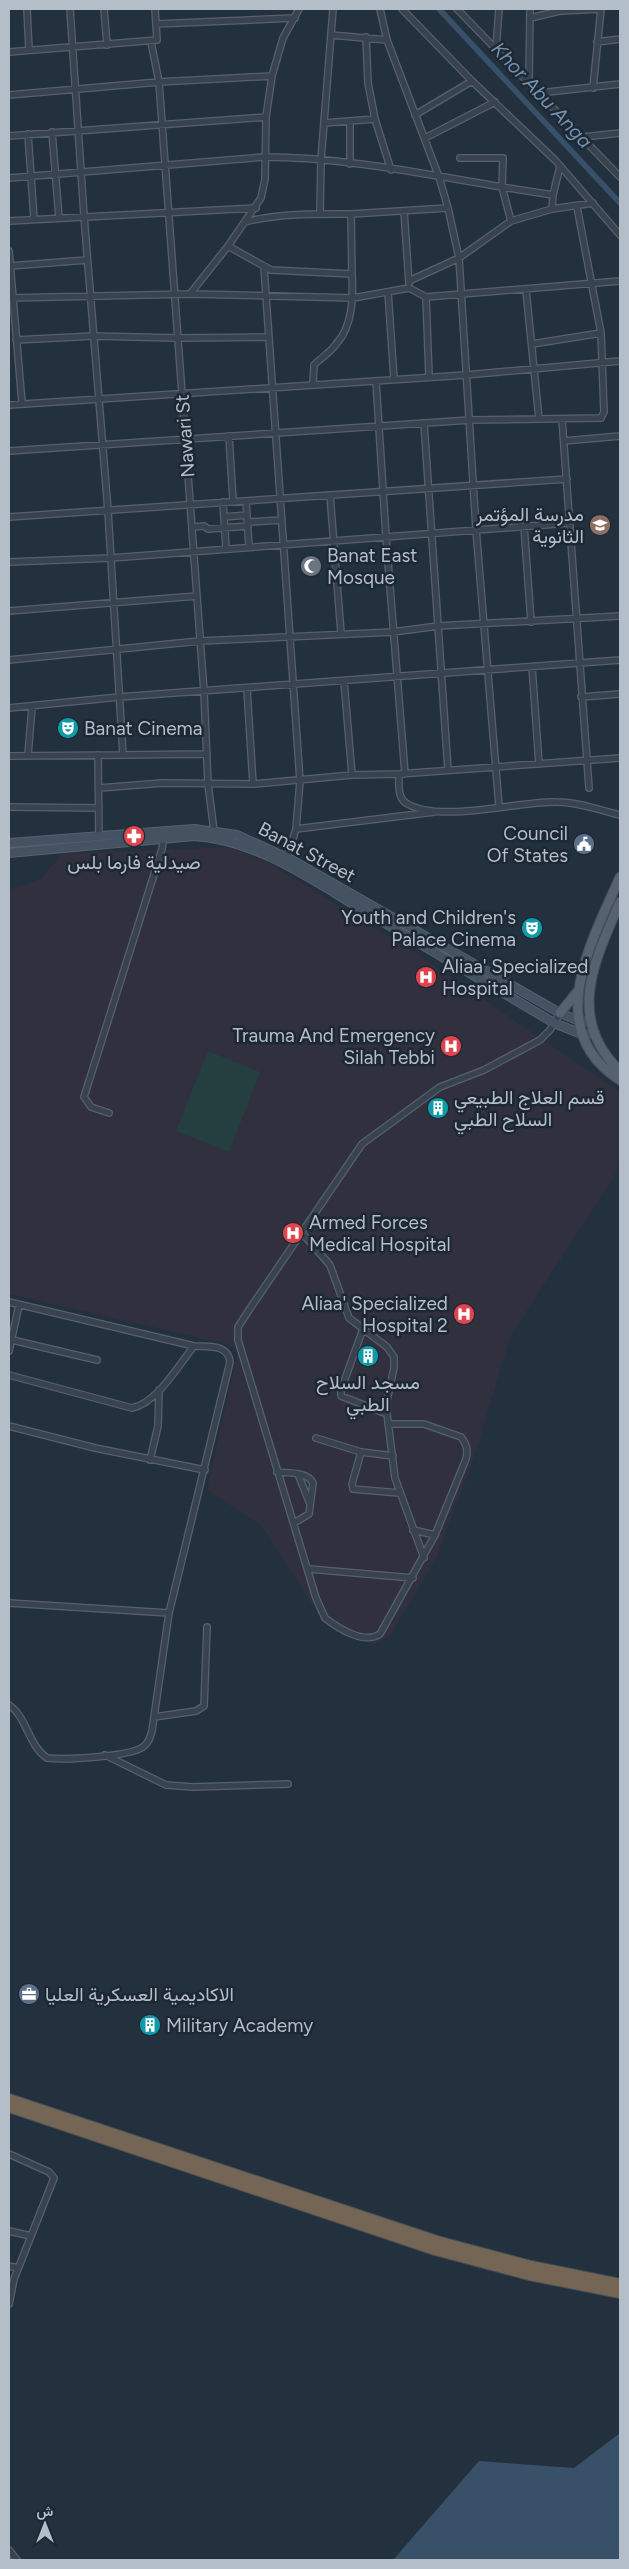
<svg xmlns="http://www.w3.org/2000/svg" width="629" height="2569" font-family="Figtree,Vazirmatn,sans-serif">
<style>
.medical{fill:#30303f}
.green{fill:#253f40}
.water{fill:#385068}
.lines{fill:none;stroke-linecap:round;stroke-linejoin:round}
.canal{stroke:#385068;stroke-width:5.5}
.street-casing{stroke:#56616c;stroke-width:8}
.secondary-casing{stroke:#56616c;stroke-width:10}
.primary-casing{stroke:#414c58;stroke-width:11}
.highway-casing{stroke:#434e59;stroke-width:12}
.street{stroke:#38434f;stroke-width:5.5}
.secondary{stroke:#455262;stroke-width:8}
.primary{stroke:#56626f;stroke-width:9}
.highway{stroke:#756554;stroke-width:10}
.labels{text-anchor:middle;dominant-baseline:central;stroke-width:5;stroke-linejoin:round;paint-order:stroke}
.street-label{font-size:19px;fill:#b4bec9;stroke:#1d2834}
.poi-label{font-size:19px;fill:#b4bec9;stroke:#1d2834;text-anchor:start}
.water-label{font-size:20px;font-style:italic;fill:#7391ad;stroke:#1d2834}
</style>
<rect width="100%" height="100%" fill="#23313f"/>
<!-- medical -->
<path class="medical" d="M229,847L269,863L414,952L620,1092V1153L616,1173L510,1337L474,1458L436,1559L390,1636L373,1645L324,1623L262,1526L207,1490L237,1356L234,1348L227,1344L9,1294V890L41,879L62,854Z"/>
<!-- green -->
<path class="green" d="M208,1051L260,1072L229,1152L176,1131Z"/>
<!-- water -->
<path class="water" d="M620,2433V2560H393L479,2461L574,2468Z"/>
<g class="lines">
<!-- canal -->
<path class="canal" d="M439,9L620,203"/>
<!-- street casing -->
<g class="street-casing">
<path id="street" d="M27,9L29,50
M70,9L84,216L108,511L123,755L207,754
M104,9L107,45
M402,9L472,81L555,160L620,235
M457,9L620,177
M530,18L560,11L601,9
M156,24L295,18
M331,35L387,40
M366,37L368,83L375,119
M151,42L159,82L204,692L208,784L214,831
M597,42L620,39
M496,49L499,9
M9,52L157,40L155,9
M529,82L530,9
M593,88L601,9
M539,93L620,84
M9,95L159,82L272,76
M415,115L472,81
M350,122V164
M324,123L375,119L391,170
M52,132L59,218
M28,134L34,219
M9,136L266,117
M583,137L620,133
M425,138L495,102
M460,158H503L502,187L553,195L560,166
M9,178L264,157C343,157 424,174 502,187L511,221L459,258L409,281
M448,208L459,258L476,529L499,806
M552,209L553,195
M404,211L409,283
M320,214L321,160L333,9
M9,221L256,208
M511,221L552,209L593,203
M245,222C279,213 316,214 351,214
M228,246L271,270L352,274L351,214L448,208L439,177L387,40L380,9
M9,251L22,403
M10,266L87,260
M264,267L300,781L296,829L287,857
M526,290L539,419
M388,292L394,379
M190,294L228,246L261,198L265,179L266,117L272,76L283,38L299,9
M426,297L429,376
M9,298L190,294L353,298L409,288L426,297L620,281
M16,340L94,336L177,338L269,337
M532,344L601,333
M376,381L386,537L405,774
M313,384L314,365C321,358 331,352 337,343C353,325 353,297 352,274
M9,405L466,375L620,361
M562,419L589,788
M424,423L448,770
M229,436L233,501
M564,441L620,436
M9,451L470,420L601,418L604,412L601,333L577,207
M330,495L341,633
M246,501L249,547
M223,502L226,548
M9,517L567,479
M224,517L247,515
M248,522L282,520
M524,526L531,622
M192,527L204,526L208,529L248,526
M9,562L111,558L570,523
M9,611L197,596
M9,660L200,641L393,632L438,626L620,616
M532,667L539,764
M344,681L352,775
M247,689L253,784
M581,697L620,694
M9,708L119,697L620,660
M28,755L32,707
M98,755L99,836
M9,756L123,755
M399,774C399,783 397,797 406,803C439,824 517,801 557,802C578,802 600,810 620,815
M99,788L163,783L253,784L352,775L399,774L620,758
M9,807L99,808
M296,829L434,812
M109,1113L91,1107L84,1097L162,849L164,835
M302,1233L330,1265L349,1318L387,1347L394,1357V1368L387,1401V1414L395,1478L424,1558
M9,1302L194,1346C209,1347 228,1344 230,1362L169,1613L152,1731C150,1737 149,1743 143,1747C128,1757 65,1760 47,1758C28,1745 27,1717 9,1705
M363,1329L341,1390V1396L387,1414
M12,1340L97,1360
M9,1351L19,1305
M9,1375L132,1408C157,1403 178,1366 194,1346
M388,1424H424L461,1437C467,1445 468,1450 466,1459L435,1535
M9,1426L95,1448L205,1470
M316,1438L361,1452L352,1484L353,1489L399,1493
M361,1452L393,1456
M150,1460L158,1426L159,1390
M277,1472C289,1473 308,1472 313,1483L309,1514L294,1523
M298,1474L310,1504
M413,1530L435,1535L380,1634C364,1645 338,1628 325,1618L316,1598L238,1340V1327L249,1310L362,1144L440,1087L484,1070L540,1040L550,1030L560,1013
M309,1569L413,1578
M9,1603L169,1613
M154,1717L196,1711L204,1706L207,1627
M105,1755L166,1785L193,1787L288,1784
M9,2154L49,2172L54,2178L14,2279L9,2304
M9,2231L31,2236
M9,2266L18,2268
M9,2550L17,2560"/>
</g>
<!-- secondary casing -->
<g class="secondary-casing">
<path id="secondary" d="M9,843L194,829L237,835L292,860L560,1013L579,1021L591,1022
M9,853L194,836C260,840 318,884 373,916C434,952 494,987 554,1023L584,1035L595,1033"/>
</g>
<!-- primary casing -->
<g class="primary-casing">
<path id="primary" d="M620,877C592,941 541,1030 620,1080
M620,902C595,960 565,1018 620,1071
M560,1013L578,991"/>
</g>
<!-- highway casing -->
<g class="highway-casing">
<path id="highway" d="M9,2099L437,2241L531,2266L620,2284
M9,2107L435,2250L529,2275L620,2293"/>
</g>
<!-- street -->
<use href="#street" class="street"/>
<!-- secondary -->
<use href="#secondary" class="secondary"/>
<!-- primary -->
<use href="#primary" class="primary"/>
<!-- highway -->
<use href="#highway" class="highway"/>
</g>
<!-- icons -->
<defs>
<g id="school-disc" transform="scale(1.125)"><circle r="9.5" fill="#8d6e63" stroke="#1d2834"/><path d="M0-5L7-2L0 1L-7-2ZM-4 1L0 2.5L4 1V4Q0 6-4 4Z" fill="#fff"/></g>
<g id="mosque-disc" transform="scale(1.125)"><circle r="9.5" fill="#6b7280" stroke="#1d2834"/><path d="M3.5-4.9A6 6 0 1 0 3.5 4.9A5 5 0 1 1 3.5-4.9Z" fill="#fff"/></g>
<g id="theatre-disc" transform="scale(1.125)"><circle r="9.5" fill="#0f9aa8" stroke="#1d2834"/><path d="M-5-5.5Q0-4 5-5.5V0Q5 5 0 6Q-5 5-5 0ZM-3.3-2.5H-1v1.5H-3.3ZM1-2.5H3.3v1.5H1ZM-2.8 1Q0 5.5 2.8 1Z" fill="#fff"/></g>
<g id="pharmacy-disc" transform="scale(1.125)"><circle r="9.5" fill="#e0444e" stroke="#1d2834"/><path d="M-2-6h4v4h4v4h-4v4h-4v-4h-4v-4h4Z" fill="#fff"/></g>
<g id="civic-disc" transform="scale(1.125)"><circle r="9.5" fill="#5c6f8a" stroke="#1d2834"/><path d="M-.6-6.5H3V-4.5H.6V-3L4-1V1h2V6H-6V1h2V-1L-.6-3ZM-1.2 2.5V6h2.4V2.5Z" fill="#fff"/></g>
<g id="hospital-disc" transform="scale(1.125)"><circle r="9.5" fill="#e0444e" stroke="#1d2834"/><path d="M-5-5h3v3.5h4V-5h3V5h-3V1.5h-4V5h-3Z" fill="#fff"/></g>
<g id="building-disc" transform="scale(1.125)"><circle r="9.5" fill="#0f9aa8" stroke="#1d2834"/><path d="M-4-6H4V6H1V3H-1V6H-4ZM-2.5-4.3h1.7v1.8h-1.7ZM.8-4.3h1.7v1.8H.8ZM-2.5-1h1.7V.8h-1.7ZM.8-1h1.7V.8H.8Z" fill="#fff"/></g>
<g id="office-disc" transform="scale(1.125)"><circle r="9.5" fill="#5c6f8a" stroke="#1d2834"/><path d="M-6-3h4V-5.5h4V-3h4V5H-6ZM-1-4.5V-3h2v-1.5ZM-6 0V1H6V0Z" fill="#fff"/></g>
</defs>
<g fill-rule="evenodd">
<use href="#school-disc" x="600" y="525"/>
<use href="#mosque-disc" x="311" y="566"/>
<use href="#theatre-disc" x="68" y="728"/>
<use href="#pharmacy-disc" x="134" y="836"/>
<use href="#civic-disc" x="584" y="844"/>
<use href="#theatre-disc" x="532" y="928"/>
<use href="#hospital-disc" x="426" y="977"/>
<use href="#hospital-disc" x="451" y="1046"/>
<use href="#building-disc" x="438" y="1108"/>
<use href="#hospital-disc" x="293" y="1233"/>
<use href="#hospital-disc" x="464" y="1314"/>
<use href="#building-disc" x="368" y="1356"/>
<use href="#office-disc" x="29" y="1994"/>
<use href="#building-disc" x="150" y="2025"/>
</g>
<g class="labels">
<!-- street labels -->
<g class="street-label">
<text transform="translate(185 436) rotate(-94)">Nawari St</text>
<text transform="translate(307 852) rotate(28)">Banat Street</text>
</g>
<!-- poi labels -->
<g class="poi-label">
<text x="584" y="514" text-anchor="end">مدرسة المؤتمر<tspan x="584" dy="22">الثانوية</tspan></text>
<text x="327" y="555">Banat East<tspan x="327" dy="22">Mosque</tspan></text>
<text x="84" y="728">Banat Cinema</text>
<text x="568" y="833" text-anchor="end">Council<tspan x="568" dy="22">Of States</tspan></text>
<text x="134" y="862" text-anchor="middle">صيدلية فارما بلس</text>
<text x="516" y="917" text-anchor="end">Youth and Children's<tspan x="516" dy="22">Palace Cinema</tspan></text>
<text x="442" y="966">Aliaa' Specialized<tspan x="442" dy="22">Hospital</tspan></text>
<text x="435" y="1035" text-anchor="end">Trauma And Emergency<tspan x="435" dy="22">Silah Tebbi</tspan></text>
<text x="454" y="1097">قسم العلاج الطبيعي<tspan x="454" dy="22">السلاح الطبي</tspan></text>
<text x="309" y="1222">Armed Forces<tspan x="309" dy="22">Medical Hospital</tspan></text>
<text x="448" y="1303" text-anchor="end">Aliaa' Specialized<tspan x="448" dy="22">Hospital 2</tspan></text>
<text x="368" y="1382" text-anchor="middle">مسجد السلاح<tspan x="368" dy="22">الطبي</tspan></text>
<text x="45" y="1994">الاكاديمية العسكرية العليا</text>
<text x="166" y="2025">Military Academy</text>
</g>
<!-- water labels -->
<g class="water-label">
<text transform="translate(542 95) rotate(47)">Khor Abu Anga</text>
</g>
</g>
<!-- border -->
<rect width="629" height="2569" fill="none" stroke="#b4bec9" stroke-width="20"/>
<!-- north arrow -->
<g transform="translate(45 2524)" stroke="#1d2834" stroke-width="4" paint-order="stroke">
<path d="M0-4L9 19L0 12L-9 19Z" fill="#b4bec9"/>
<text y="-8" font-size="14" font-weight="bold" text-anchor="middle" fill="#b4bec9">ش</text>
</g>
</svg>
